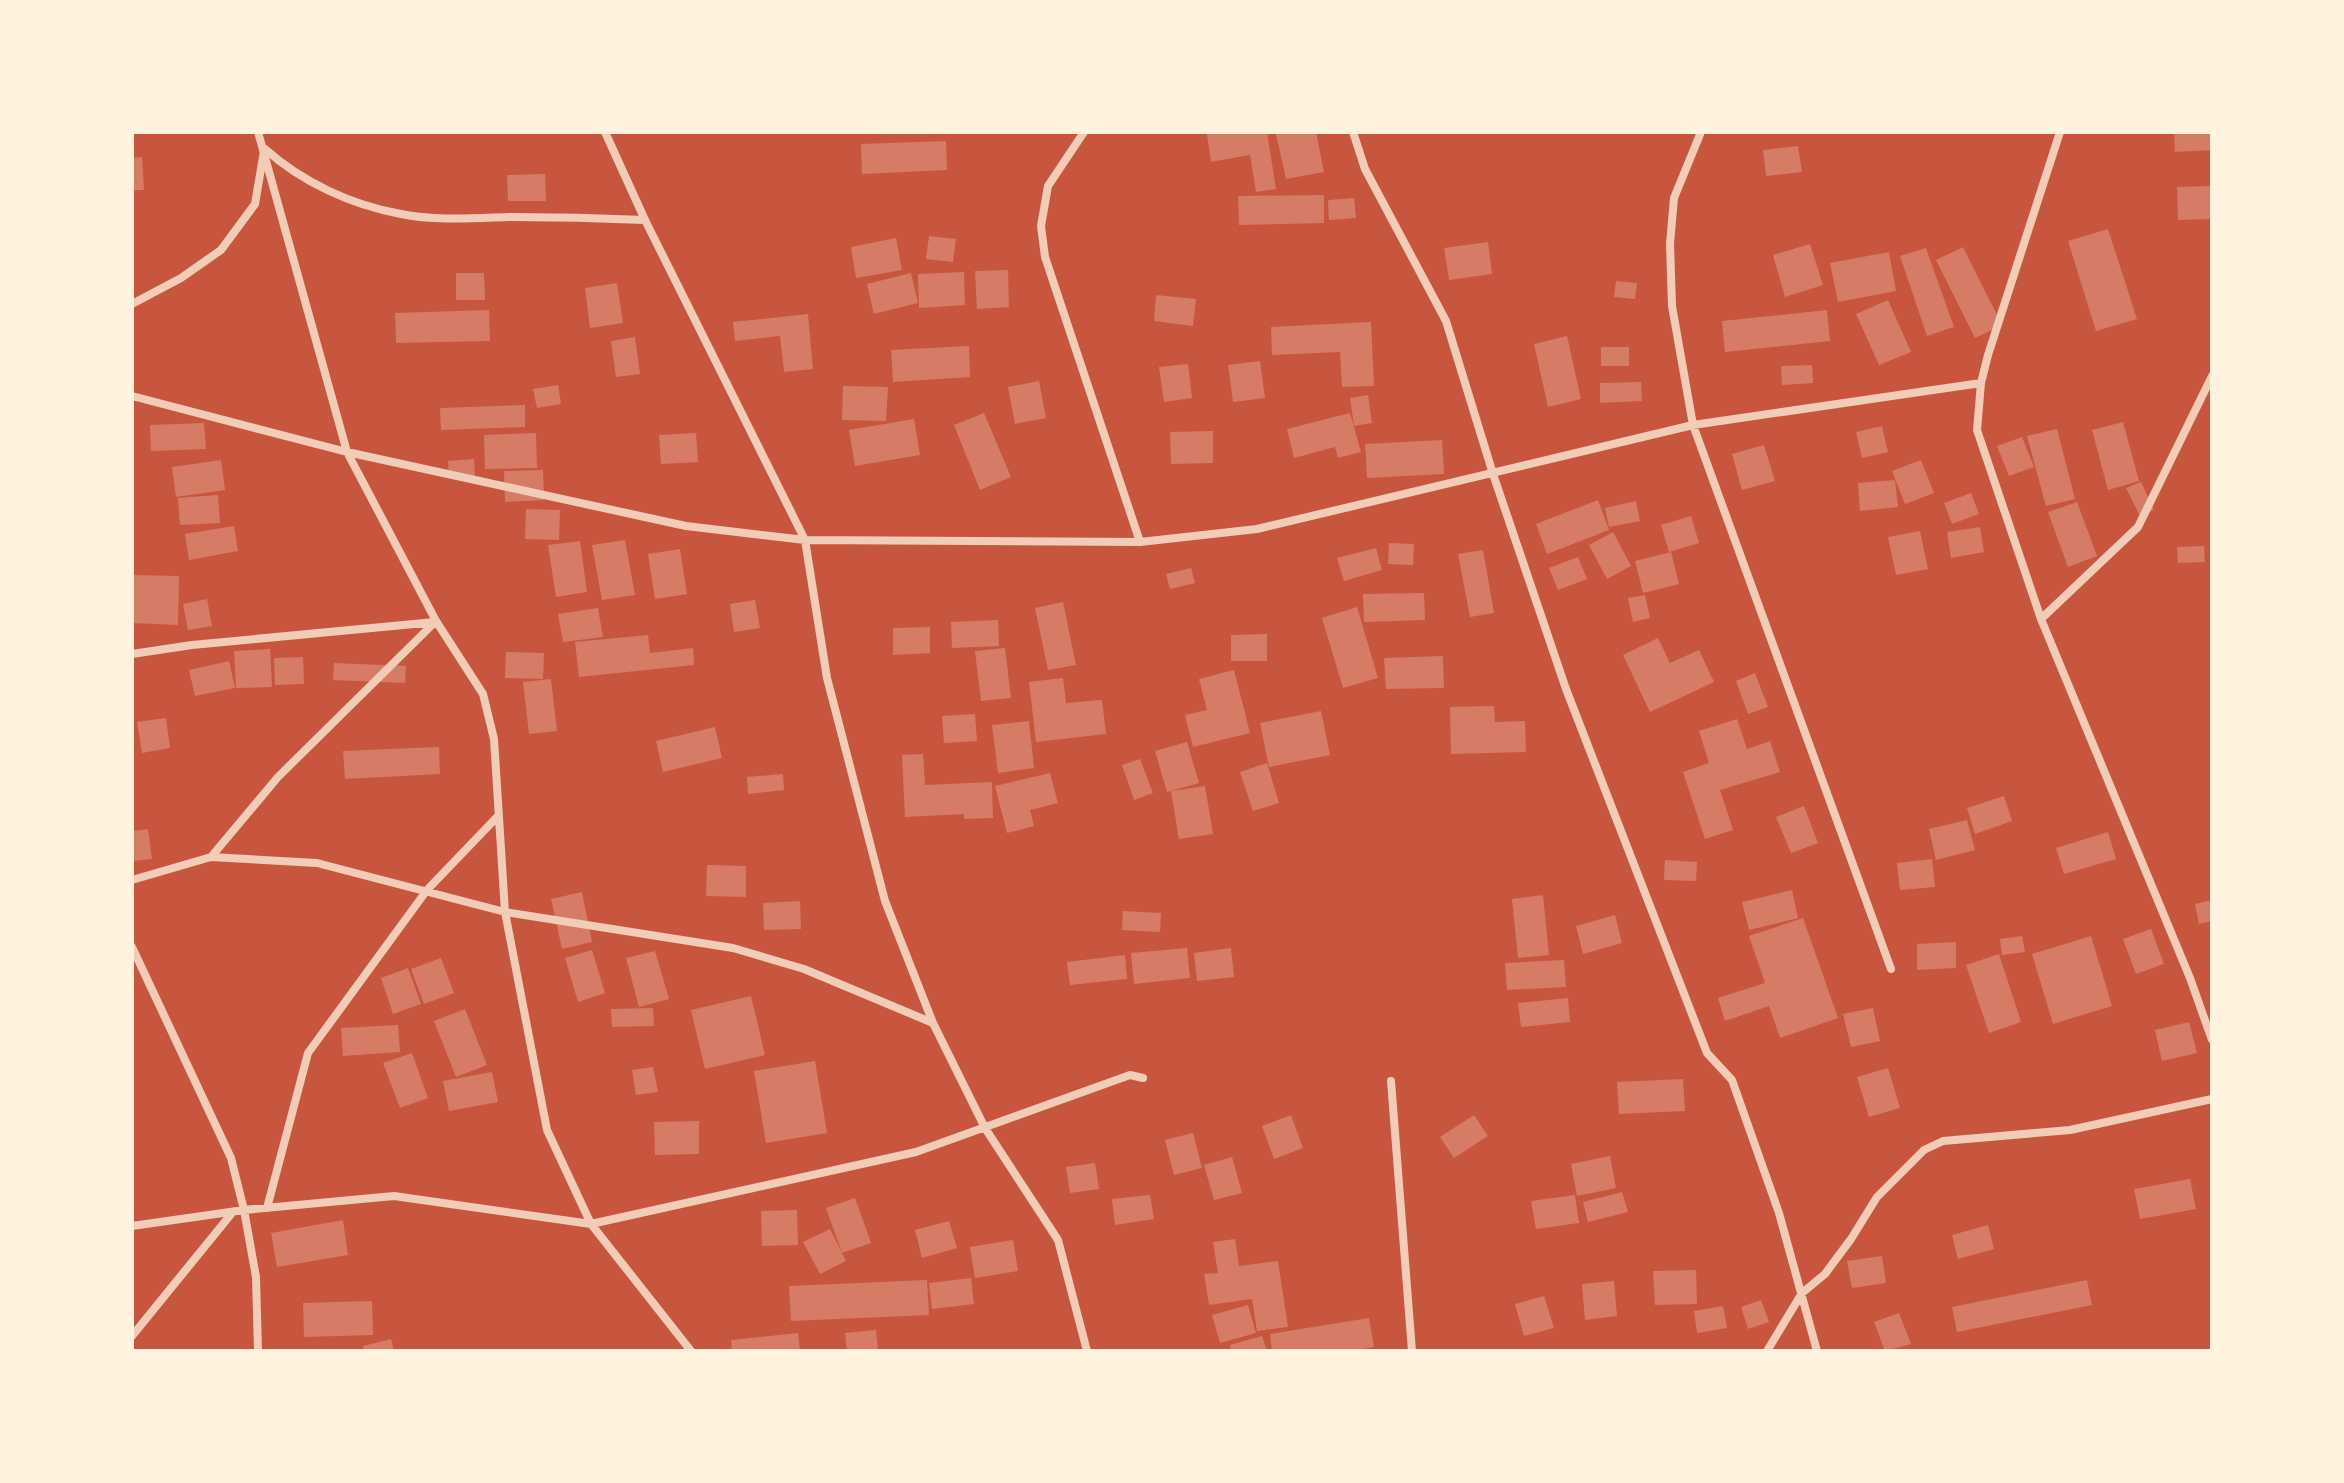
<svg xmlns="http://www.w3.org/2000/svg" width="2344" height="1483" font-family="'Titillium Web',sans-serif">
<style>
.building{fill:#d67c66}
.lines{fill:none;stroke-linecap:round;stroke-linejoin:round}
.minor{stroke:#f1ccb7;stroke-width:8}
</style>
<rect width="100%" height="100%" fill="#c8553d"/>
<!-- building -->
<path class="building" d="M1222,132H1267L1276,189L1256,192L1250,155L1211,162L1207,134Z
M1288,132H1316L1324,172L1286,179L1276,134Z
M2174,132H2212V150L2175,152Z
M946,141L947,170L862,174L861,144Z
M1798,146L1802,172L1766,176L1763,150Z
M142,157L144,190H132V158Z
M545,174L546,201H508L507,175Z
M2212,186V219L2178,220L2177,187Z
M1324,195V223L1239,225L1238,196Z
M1354,198L1356,218L1329,220L1328,200Z
M2108,229L2137,319L2096,331L2068,241Z
M929,236L956,239L953,262L926,259Z
M896,238L902,270L856,278L851,247Z
M1488,242L1492,274L1449,280L1444,248Z
M1810,244L1823,285L1785,297L1773,255Z
M1963,247L2002,325L1975,338L1936,260Z
M1926,248L1954,327L1927,336L1900,256Z
M1889,252L1896,291L1838,302L1830,263Z
M1008,270L1009,307L977,309L975,271Z
M964,272L965,305L919,308L918,274Z
M456,273H484L485,300H456Z
M911,273L918,303L874,314L867,284Z
M1616,281L1637,283L1635,299L1614,297Z
M617,283L623,323L590,328L585,288Z
M1156,295L1196,299L1193,326L1154,321Z
M1888,300L1911,352L1879,365L1856,314Z
M489,310L490,341L396,343L395,313Z
M1827,310L1830,341L1725,352L1722,321Z
M808,314L813,369L784,372L780,336L735,341L733,322Z
M1371,322L1374,386L1342,387L1340,352L1272,355L1271,327Z
M1567,336L1581,399L1548,407L1534,344Z
M635,337L640,374L616,377L611,341Z
M969,346L970,377L893,382L891,350Z
M1601,347H1629V366H1601Z
M1260,361L1265,398L1233,402L1228,365Z
M1188,364L1192,398L1164,402L1159,367Z
M1812,365L1813,383L1782,385L1781,366Z
M1039,381L1046,418L1015,424L1008,387Z
M1641,382L1642,401L1600,403V383Z
M558,385L561,404L537,408L533,389Z
M843,386L888,387L886,421L842,420Z
M1368,395L1372,423L1354,426L1350,398Z
M525,405V427L441,430L440,408Z
M984,413L1011,477L980,490L954,425Z
M1350,413L1361,452L1338,458L1335,447L1294,458L1287,429Z
M914,419L920,455L855,466L849,430Z
M2123,422L2139,481L2108,490L2092,430Z
M204,423L206,449L151,451L150,425Z
M1882,426L1888,452L1862,458L1856,432Z
M2057,429L2075,499L2046,506L2027,436Z
M1213,431V463L1171,464L1170,432Z
M536,433L537,468L485,469L484,435Z
M696,433L698,462L661,464L659,435Z
M2022,437L2034,467L2009,476L1997,446Z
M1442,440L1444,474L1367,478L1365,444Z
M1764,445L1775,481L1742,490L1732,454Z
M474,459L475,476L449,477L448,461Z
M221,460L225,490L176,497L172,467Z
M1921,460L1934,493L1905,504L1892,471Z
M543,470L544,500L505,502L504,471Z
M1895,480L1898,507L1860,511L1858,483Z
M2141,482L2154,510L2140,516L2126,488Z
M1971,493L1979,514L1952,524L1944,503Z
M218,495L220,523L180,525L178,498Z
M1598,500L1609,530L1547,554L1536,524Z
M1636,501L1640,521L1609,527L1605,508Z
M2077,502L2097,556L2068,567L2048,512Z
M526,509L560,510L559,540L525,539Z
M1691,516L1699,543L1669,552L1661,525Z
M234,526L238,551L189,560L185,534Z
M1980,527L1984,552L1951,558L1947,532Z
M1920,531L1928,569L1896,575L1888,537Z
M1613,532L1631,566L1607,579L1589,545Z
M625,540L635,595L602,600L592,545Z
M580,541L587,592L556,597L548,545Z
M1389,543L1414,544L1413,565L1388,564Z
M2204,546L2205,562L2178,563L2177,547Z
M1376,548L1382,570L1344,581L1337,558Z
M680,549L687,594L655,599L648,554Z
M1483,550L1494,613L1470,617L1458,554Z
M1671,552L1679,584L1643,593L1635,561Z
M1578,557L1587,579L1558,590L1549,568Z
M1191,568L1195,583L1170,589L1166,574Z
M132,575L179,576L178,625L132,623Z
M1424,593L1425,620L1364,622L1363,594Z
M1645,595L1650,618L1633,622L1628,598Z
M207,599L212,626L188,630L183,604Z
M755,600L760,628L734,632L730,604Z
M1063,602L1076,665L1048,670L1035,608Z
M1357,607L1378,678L1343,688L1322,618Z
M598,608L603,637L563,642L558,614Z
M998,620L999,646L952,648L951,622Z
M930,627V653L893,655V628Z
M1267,634V661H1231V635Z
M648,635L650,653L693,648L694,665L579,677L575,642Z
M1658,638L1670,663L1699,650L1714,682L1650,712L1623,655Z
M1005,648L1011,698L981,701L975,651Z
M270,649L272,687L236,688L234,651Z
M506,652L544,653L543,679L505,678Z
M1443,656L1444,688L1386,689L1384,658Z
M303,657L304,684L275,685L274,658Z
M229,661L235,688L195,696L189,670Z
M334,663L406,666L405,683L333,680Z
M1234,670L1250,733L1193,747L1185,715L1207,710L1199,679Z
M1755,673L1768,707L1748,714L1736,681Z
M1063,678L1066,703L1102,700L1106,734L1036,742L1029,682Z
M551,679L557,731L529,734L523,682Z
M1494,706L1495,722L1525,721L1526,752L1451,754L1450,707Z
M1321,711L1330,755L1269,767L1260,723Z
M975,714L977,741L944,743L942,716Z
M166,718L170,748L142,753L137,722Z
M1737,719L1747,749L1770,741L1780,772L1720,790L1733,830L1705,839L1683,772L1709,763L1699,731Z
M1029,721L1034,768L998,773L992,725Z
M715,727L722,758L663,772L656,741Z
M1187,742L1199,783L1167,792L1155,751Z
M439,747L440,774L345,779L343,751Z
M923,754L925,785L992,782L993,818L964,819V814L905,817L902,755Z
M1140,759L1153,793L1134,800L1122,765Z
M1267,763L1279,803L1253,811L1240,772Z
M1050,773L1058,803L1030,810L1034,826L1007,833L995,786Z
M783,774L784,790L748,794L747,777Z
M1205,786L1213,834L1179,839L1171,791Z
M2004,796L2012,821L1975,834L1967,808Z
M1804,806L1818,843L1791,853L1776,817Z
M1967,820L1975,850L1936,860L1929,829Z
M148,829L152,859L132,861V831Z
M2108,832L2116,859L2064,874L2056,848Z
M1932,859L1935,887L1900,890L1897,863Z
M1665,860L1697,862L1696,881L1664,880Z
M707,865L746,866V897L706,896Z
M1792,890L1798,918L1749,930L1742,902Z
M582,892L592,942L562,949L551,899Z
M1543,895L1549,955L1518,958L1512,899Z
M2212,900V921L2199,924L2195,904Z
M800,901L801,929L764,930L763,903Z
M1123,911L1161,913L1160,932L1122,930Z
M1615,915L1622,943L1583,954L1576,926Z
M1803,918L1838,1018L1780,1038L1769,1006L1725,1021L1718,998L1765,983L1749,936Z
M2151,929L2164,964L2136,974L2123,939Z
M2022,936L2025,952L2002,955L2000,939Z
M2091,936L2112,1006L2053,1024L2032,954Z
M1956,942V968L1917,970V944Z
M1187,948L1190,978L1134,984L1131,953Z
M1231,948L1234,977L1197,981L1194,953Z
M592,950L605,993L578,1002L565,958Z
M655,951L669,999L639,1007L626,958Z
M1999,954L2021,1022L1989,1033L1966,965Z
M1125,955L1127,979L1070,985L1067,962Z
M441,958L454,993L424,1004L411,969Z
M1564,960L1566,987L1507,990L1505,963Z
M408,968L421,1004L393,1014L381,978Z
M751,996L765,1055L705,1069L691,1010Z
M1568,998L1570,1022L1521,1027L1518,1003Z
M653,1008L654,1026L612,1027L611,1009Z
M1873,1008L1880,1041L1851,1047L1843,1014Z
M465,1009L487,1065L456,1077L434,1021Z
M2189,1022L2197,1053L2162,1061L2155,1030Z
M398,1025L400,1052L343,1056L341,1028Z
M412,1053L428,1098L400,1108L383,1063Z
M815,1061L827,1133L766,1143L754,1071Z
M653,1067L658,1092L636,1095L632,1070Z
M1888,1068L1900,1108L1869,1117L1857,1077Z
M492,1072L498,1102L449,1111L443,1081Z
M1683,1079L1685,1111L1619,1114L1617,1082Z
M1291,1115L1303,1148L1274,1159L1262,1126Z
M1474,1115L1488,1136L1454,1158L1440,1137Z
M699,1121V1154L655,1155L654,1122Z
M1193,1133L1202,1168L1174,1175L1165,1140Z
M1610,1156L1616,1188L1577,1196L1571,1164Z
M1232,1157L1242,1193L1214,1200L1204,1165Z
M1095,1163L1099,1189L1070,1193L1066,1167Z
M2190,1179L2196,1209L2140,1219L2134,1189Z
M1622,1192L1628,1212L1588,1222L1583,1202Z
M1150,1195L1154,1219L1115,1225L1112,1199Z
M1575,1195L1579,1223L1536,1229L1531,1201Z
M855,1198L871,1243L842,1253L826,1208Z
M797,1210L798,1245L762,1246L761,1211Z
M343,1220L348,1255L277,1267L271,1233Z
M949,1221L957,1248L922,1258L915,1230Z
M1988,1225L1994,1249L1958,1259L1952,1235Z
M830,1229L846,1261L820,1274L803,1242Z
M1235,1239L1239,1266L1278,1261L1288,1327L1257,1331L1252,1299L1209,1305L1204,1274L1218,1273L1213,1242Z
M1013,1240L1018,1271L975,1278L970,1247Z
M1882,1256L1886,1283L1852,1288L1847,1261Z
M1696,1270L1697,1304L1655,1305L1653,1271Z
M971,1278L974,1304L932,1309L929,1283Z
M927,1280L929,1315L791,1321L789,1286Z
M2087,1280L2092,1305L1957,1332L1952,1307Z
M1614,1281L1617,1316L1585,1320L1582,1284Z
M1544,1296L1554,1328L1524,1336L1515,1304Z
M1761,1300L1769,1322L1748,1329L1741,1307Z
M372,1301L373,1335L304,1337L303,1303Z
M1248,1305L1256,1333L1220,1343L1212,1315Z
M1723,1306L1727,1328L1697,1333L1694,1311Z
M1899,1313L1911,1344L1885,1351L1874,1322Z
M1369,1318L1374,1347L1349,1351H1272L1270,1334Z
M876,1330L878,1351H847L845,1333Z
M798,1333L800,1351H732L731,1340Z
M1262,1336L1267,1351H1232L1230,1345Z
M391,1339L394,1351H364L363,1346Z"/>
<g class="lines">
<!-- minor -->
<path class="minor" d="M258,132L347,452L436,621L483,694L494,739L505,912L547,1130L591,1224L691,1351
M605,132L645,220L805,540L827,678L885,901L933,1023
M1084,132L1048,186L1041,226L1045,257L1140,542
M1353,132L1365,169L1446,321L1493,474L1566,689L1707,1053L1732,1080L1779,1213L1817,1351
M1701,132L1674,198L1670,244L1672,306L1693,425L1891,969
M2060,132L1988,355L1981,383L1977,430L2041,619L2190,978L2212,1040
M265,149C302,182 351,205 401,214C434,221 476,218 510,217C555,217 600,218 645,220
M132,304L181,278L221,250L255,204L264,151
M132,396L347,452L686,526L805,540L1140,542L1257,529L1693,425L1981,383
M2041,619L2138,527L2212,376
M132,654L192,645L435,622
M211,857L278,777L436,621
M132,880L211,857L317,863L505,912L733,948L804,969L933,1023L985,1128L1058,1240L1087,1351
M132,947L231,1158L244,1210L256,1277L258,1351
M1391,1081L1412,1351
M267,1208L308,1053L427,890L498,816
M132,1226L244,1210L394,1196L591,1224L916,1152L1130,1075L1143,1078
M132,1336L232,1213
M1767,1351L1802,1293L1825,1274L1851,1239L1877,1197L1924,1150L1943,1141L2070,1130L2212,1099"/>
</g>
<!-- border -->
<rect width="2344" height="1483" fill="none" stroke="#fff3e0" stroke-width="268"/>
</svg>
